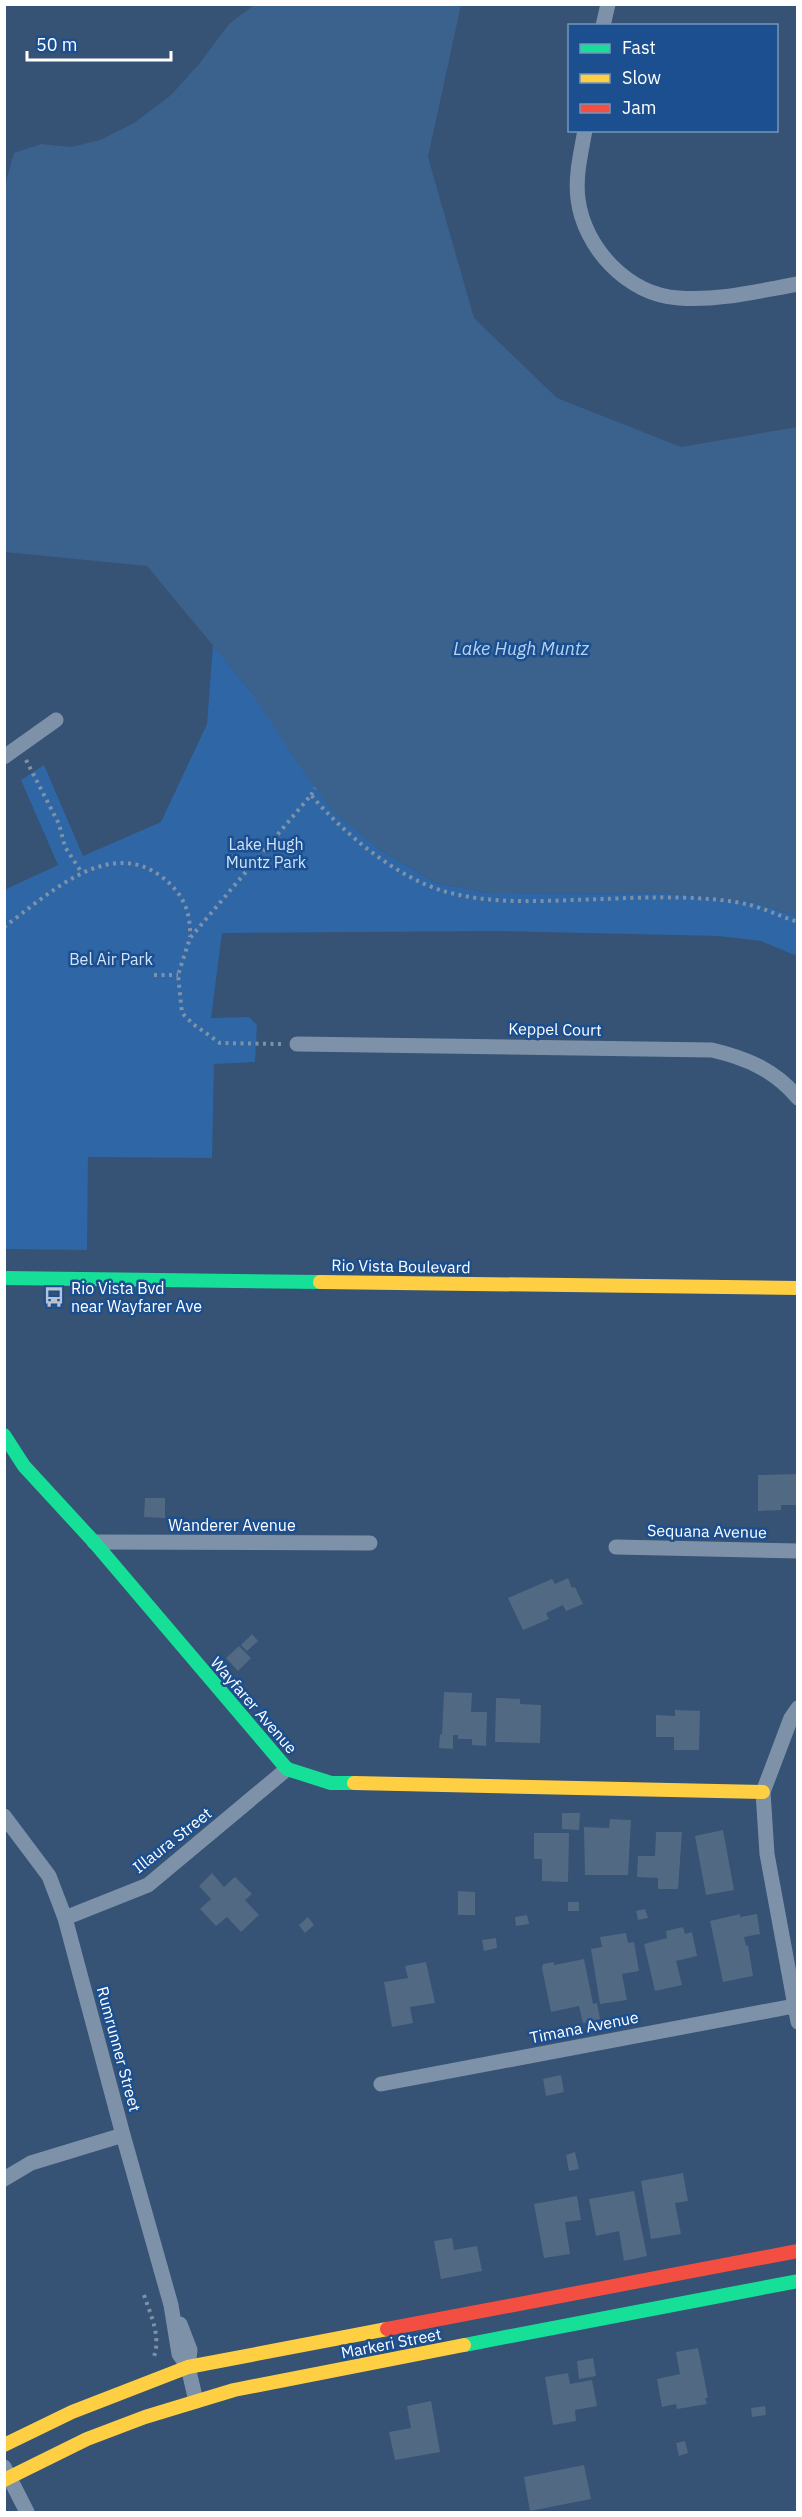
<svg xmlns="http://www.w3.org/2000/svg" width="802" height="2517" font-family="'IBM Plex Sans',sans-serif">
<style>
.green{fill:#2f66a5}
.water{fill:#3b618d}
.building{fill:#526984}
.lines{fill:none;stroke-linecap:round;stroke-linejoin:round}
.path{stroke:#7d92a8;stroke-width:4;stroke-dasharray:3 4.5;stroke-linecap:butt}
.street{stroke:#7d92a8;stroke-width:15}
.fast{stroke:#16e098;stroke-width:14}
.slow{stroke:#ffcf43;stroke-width:14}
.jam{stroke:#f24e42;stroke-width:14}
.labels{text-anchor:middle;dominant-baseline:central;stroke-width:5;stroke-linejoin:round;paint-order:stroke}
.park-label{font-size:16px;fill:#cfe3fa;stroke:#1b4f8f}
.street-label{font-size:16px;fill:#fff;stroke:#1b4f8f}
.poi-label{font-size:16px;fill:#fff;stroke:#1b4f8f;text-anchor:start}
.water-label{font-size:18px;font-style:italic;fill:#b5d3f5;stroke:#1b4f8f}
</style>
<rect width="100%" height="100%" fill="#365274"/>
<!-- green -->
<path class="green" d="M213,645L379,849L436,883L489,893L670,894L755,903L797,916V956L761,941L718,936L496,931L222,933L211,1018L249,1017L257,1025L255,1062L214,1064L212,1158L88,1157L87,1250L5,1249L4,890L58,865L21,780L44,765L83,856L161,822L207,724Z"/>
<!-- water -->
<path class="water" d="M254,5H461L428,157L474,318L557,398L681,447L797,427V916L755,903L670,894L489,893L436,883L379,849L334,813L303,771L249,689L147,566L5,552V185L14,153L41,144L71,147L100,140L134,123L171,95L199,64L229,24Z"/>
<!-- building -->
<path class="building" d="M798,1474V1505H781V1510L758,1511V1475Z
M145,1498H165V1518L144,1517Z
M568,1578L572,1588L575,1587L583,1604L566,1611L563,1605L546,1613L549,1619L523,1630L508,1598L552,1579L555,1584Z
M252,1634L258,1641L247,1651L241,1645Z
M239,1646L251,1658L238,1671L226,1658Z
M444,1692L472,1693L471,1712H487L486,1746L472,1745V1739H458V1735H453V1749L439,1748L440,1734L442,1735Z
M496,1698L520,1699V1704L541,1705L540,1743L495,1742Z
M675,1710L700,1711L699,1750H674V1737H656V1715L675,1716Z
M562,1813H580L579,1830L562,1829Z
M610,1819L631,1820L628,1875H585L584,1827L609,1828Z
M723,1830L734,1890L706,1895L695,1836Z
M656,1832H682L678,1889H658V1878L637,1877L638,1856H655Z
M534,1833H569L568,1882L542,1881V1859H534Z
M212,1873L224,1887L235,1877L252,1894L245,1900L259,1915L241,1932L227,1917L216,1926L200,1909L211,1899L199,1886Z
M458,1891L475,1892V1915H458Z
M568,1902H579V1911H568Z
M645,1909L648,1918L638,1920L636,1911Z
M740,1914V1917L757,1914L760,1934L744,1937L746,1946L748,1945L753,1976L723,1982L710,1921Z
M527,1915L529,1924L516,1926L515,1917Z
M308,1917L314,1925L305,1933L299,1925Z
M683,1927L685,1934L692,1932L697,1956L676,1961L682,1985L655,1991L644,1944L667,1938L666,1931Z
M626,1933L628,1943L634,1942L639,1971L622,1974L627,2000L600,2004L591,1949L602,1947L600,1937Z
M496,1938L497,1948L484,1951L482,1940Z
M584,1959L593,2004L597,2003L600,2019L583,2023L579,2006L551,2012L542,1968L543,1964L554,1962V1965Z
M426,1962L435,2003L410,2007L413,2023L392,2027L384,1982L408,1978L405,1966Z
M561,2075L564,2092L546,2096L543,2079Z
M575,2152L579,2169L569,2171L566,2155Z
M683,2173L688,2201L675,2203L681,2234L651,2239L641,2181Z
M634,2191L647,2256L624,2261L619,2231L596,2236L589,2199Z
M577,2196L581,2220L565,2222L570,2254L544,2258L534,2204Z
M452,2238L454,2250L477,2246L482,2271L441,2279L434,2241Z
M698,2348L708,2398H705L707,2404L677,2409L676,2404L662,2407L657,2379L680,2374L676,2352Z
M593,2358L596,2376L579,2379L577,2361Z
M568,2373L570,2384L592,2380L597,2406L575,2410L576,2421L553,2425L545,2377Z
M431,2401L440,2452L395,2460L389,2432L411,2428L407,2406Z
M765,2406L766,2415L752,2417L751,2408Z
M685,2441L688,2453L679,2456L676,2443Z
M584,2465L591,2499L530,2511L524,2477Z"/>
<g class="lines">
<!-- path -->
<path class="path" d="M26,760L59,824L65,847L82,873
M311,795L315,788
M4,927C48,895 108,836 162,877C183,893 191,912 190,937
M154,975H178
M281,1044L220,1043L193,1024L182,1013L178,975L190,938L311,795C343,833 398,879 447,892C498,906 553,900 605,899C648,897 709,895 750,905C766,909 782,917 798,922
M144,2295C151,2316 162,2338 153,2359"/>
<!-- street -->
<path class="street" d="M603,26L608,4
M585,130C581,153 575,176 578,199C584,248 628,295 679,298C719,301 758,291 798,284
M4,757L56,720
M297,1044L712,1050C746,1058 775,1070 798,1098
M94,1542L370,1543
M616,1547L798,1551
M798,1708L791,1718L763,1792L767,1854L798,2022
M4,1816L49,1876L65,1918L123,2135L171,2305L179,2354L188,2367
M65,1918L148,1885L287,1769
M381,2084L794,2006
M4,2179L31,2163L123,2135
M180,2324L190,2350L188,2367L196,2401
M4,2467L27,2512"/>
<!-- fast -->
<path class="fast" d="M4,1278L320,1282
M4,1435L24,1466L94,1542L287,1769L331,1783H354
M464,2345L798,2281"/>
<!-- slow -->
<path class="slow" d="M320,1282L798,1288
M354,1783L763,1792
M4,2445L72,2412L188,2367L387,2329
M4,2480L87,2439L145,2417L234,2390L464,2345"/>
<!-- jam -->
<path class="jam" d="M387,2329L798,2251"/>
</g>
<!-- icons -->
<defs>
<g id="bus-bare" transform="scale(1.62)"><path d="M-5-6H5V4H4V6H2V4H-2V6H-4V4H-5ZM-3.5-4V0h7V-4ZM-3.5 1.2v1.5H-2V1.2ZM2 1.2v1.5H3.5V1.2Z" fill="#b9c2ce" stroke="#1b4f8f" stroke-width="2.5" paint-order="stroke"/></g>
</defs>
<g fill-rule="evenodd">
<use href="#bus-bare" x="54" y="1297"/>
</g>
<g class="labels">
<!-- park labels -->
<g class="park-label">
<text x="266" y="844">Lake Hugh<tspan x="266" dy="18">Muntz Park</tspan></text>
<text x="111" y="959">Bel Air Park</text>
</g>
<!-- street labels -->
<g class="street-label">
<text transform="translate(555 1029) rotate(1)">Keppel Court</text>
<text transform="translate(401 1266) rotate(1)">Rio Vista Boulevard</text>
<text x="232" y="1525">Wanderer Avenue</text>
<text transform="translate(707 1531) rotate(1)">Sequana Avenue</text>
<text transform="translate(254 1705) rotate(49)">Wayfarer Avenue</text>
<text transform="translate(172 1840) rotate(-38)">Illaura Street</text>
<text transform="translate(584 2027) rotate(-11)">Timana Avenue</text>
<text transform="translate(119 2049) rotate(75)">Rumrunner Street</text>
<text transform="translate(391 2343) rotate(-11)">Markeri Street</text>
</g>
<!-- poi labels -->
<g class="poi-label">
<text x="71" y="1288">Rio Vista Bvd<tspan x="71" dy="18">near Wayfarer Ave</tspan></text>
</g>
<!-- water labels -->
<g class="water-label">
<text x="521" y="648">Lake Hugh Muntz</text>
</g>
</g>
<!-- border -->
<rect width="802" height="2517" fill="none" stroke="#ffffff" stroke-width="12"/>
<!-- legend -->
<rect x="568" y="24" width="210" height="108" fill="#1b4f8f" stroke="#7695bc" stroke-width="1.5"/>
<rect x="580" y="44" width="30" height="9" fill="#16e098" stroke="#7695bc" stroke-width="1.5"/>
<text x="622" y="54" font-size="18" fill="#ffffff">Fast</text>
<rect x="580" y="74" width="30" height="9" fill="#ffcf43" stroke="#7695bc" stroke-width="1.5"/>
<text x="622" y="84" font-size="18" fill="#ffffff">Slow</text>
<rect x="580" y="104" width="30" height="9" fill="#f24e42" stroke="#7695bc" stroke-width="1.5"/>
<text x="622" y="114" font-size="18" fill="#ffffff">Jam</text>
<!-- scale -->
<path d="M27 51v9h144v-9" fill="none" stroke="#ffffff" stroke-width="3"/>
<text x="36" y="51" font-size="18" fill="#ffffff" stroke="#1b4f8f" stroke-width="4.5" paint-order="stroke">50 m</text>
</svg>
